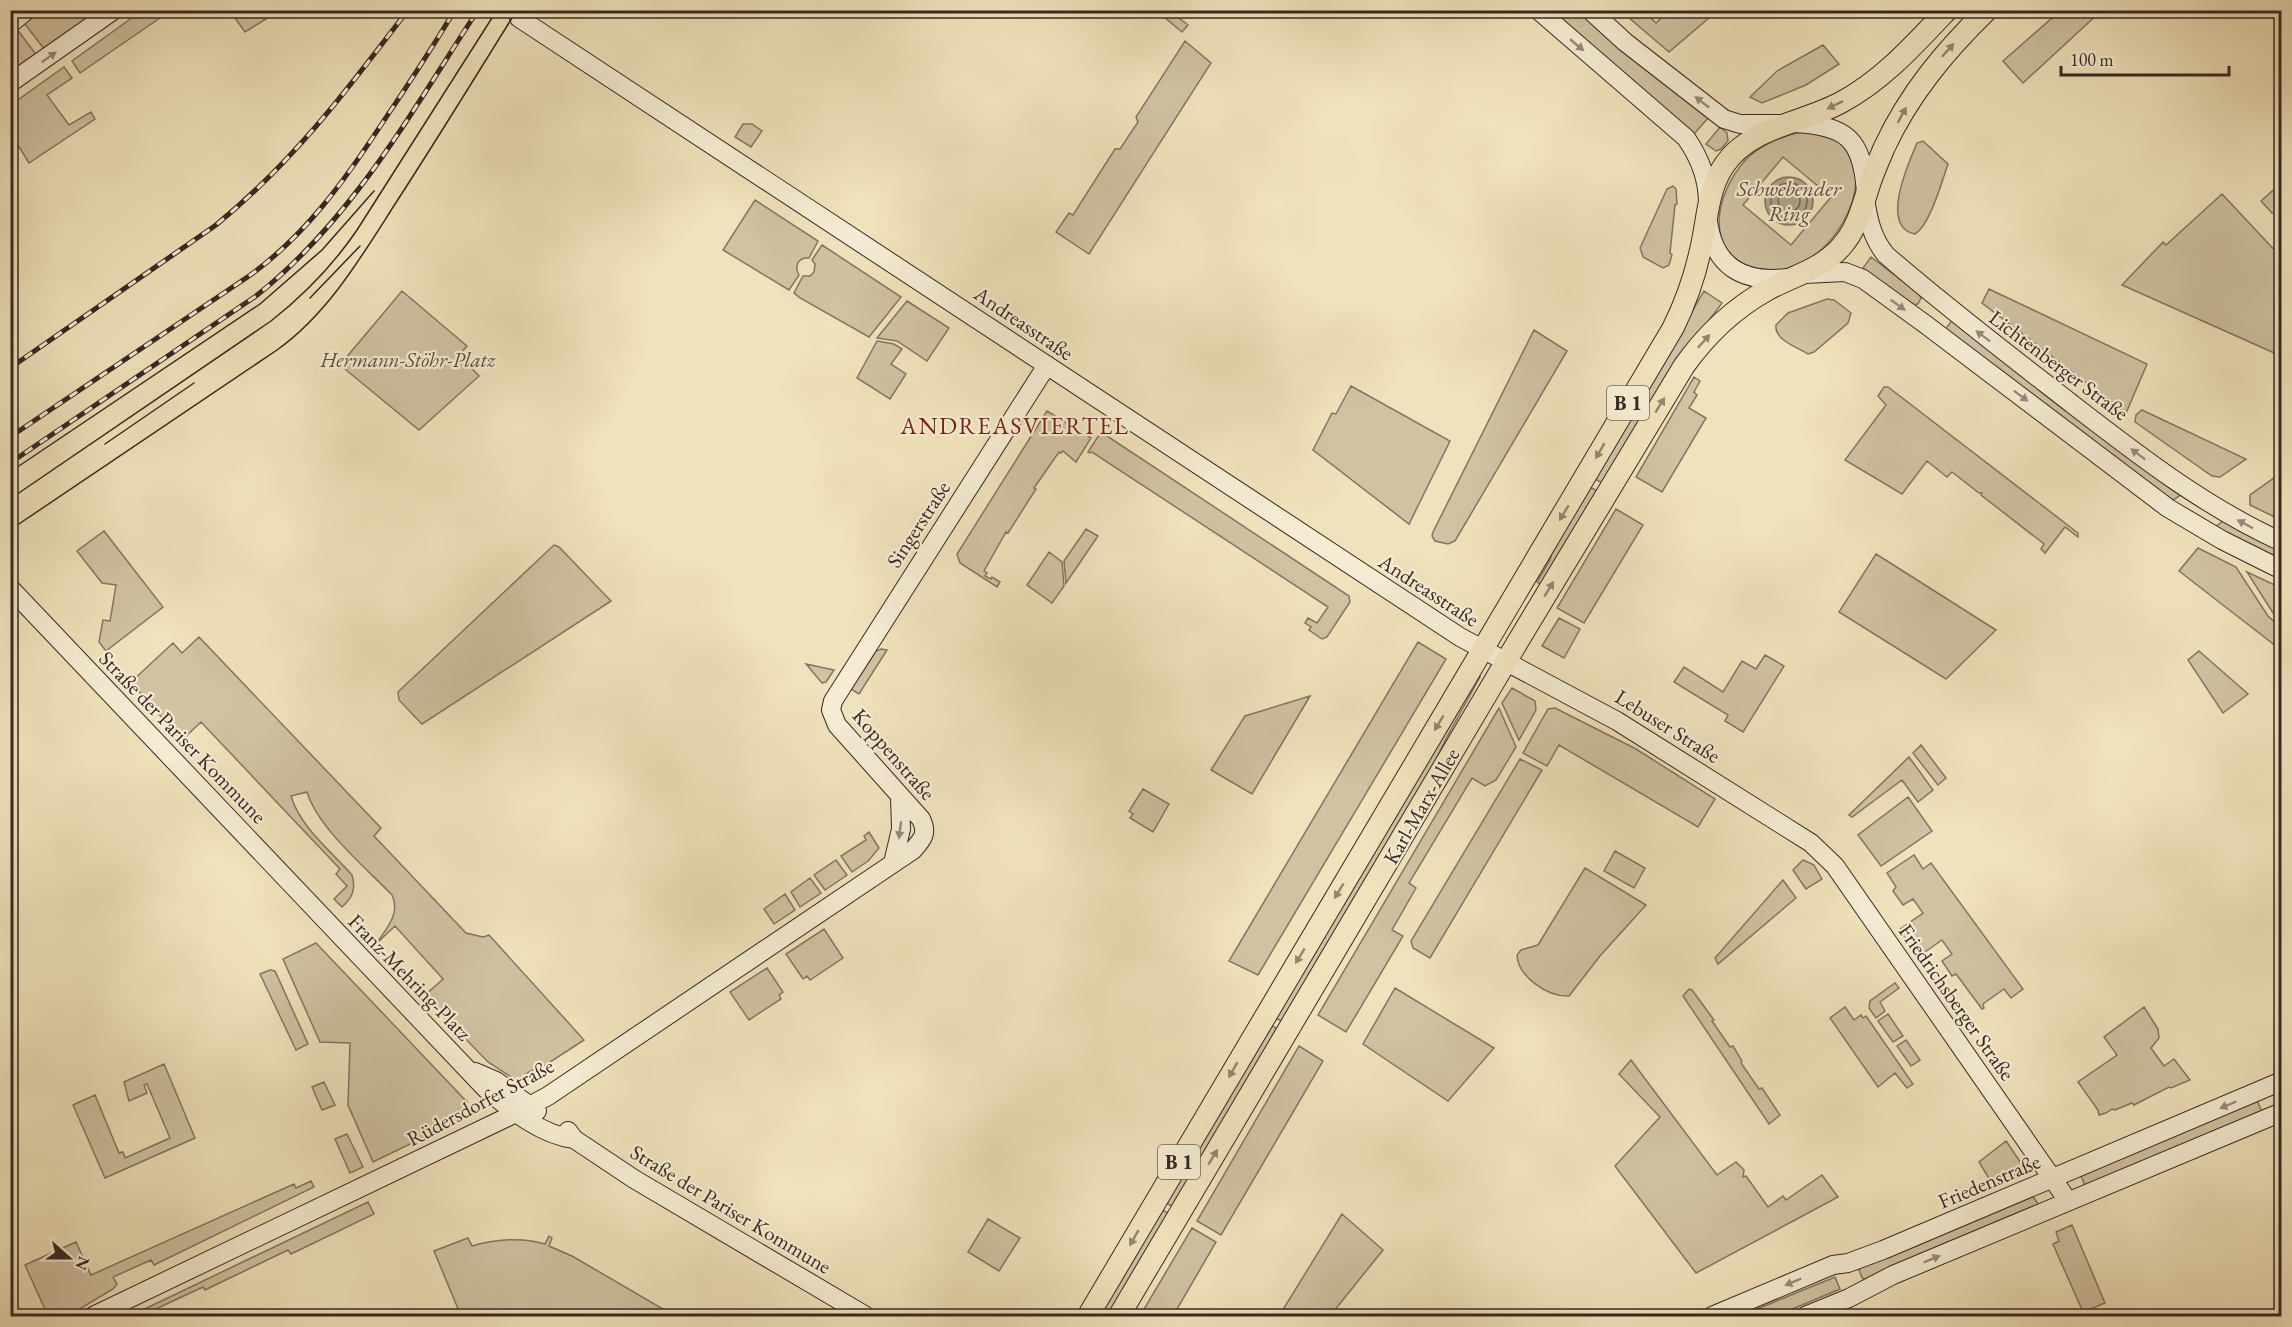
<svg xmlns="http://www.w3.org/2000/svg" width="2292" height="1327" font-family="'EB Garamond',serif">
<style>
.green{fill:#d0c2a2;stroke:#837562;stroke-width:1.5;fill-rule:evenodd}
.water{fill:#b1a388;stroke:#807260;stroke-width:1.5}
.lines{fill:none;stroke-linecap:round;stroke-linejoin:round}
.shore{stroke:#746656;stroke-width:1.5}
.secondary-casing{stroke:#362823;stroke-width:20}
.primary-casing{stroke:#362823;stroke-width:23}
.secondary{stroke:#f5ecd3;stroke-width:18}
.primary{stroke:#f0e2bc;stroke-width:21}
.tram{stroke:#362823;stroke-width:1.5}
.rail-casing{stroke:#362823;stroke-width:5}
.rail{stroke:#f5ecd3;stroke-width:3;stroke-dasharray:9;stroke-linecap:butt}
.oneway{fill:#968a7b}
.oneway2{fill:#938570}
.labels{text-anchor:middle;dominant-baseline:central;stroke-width:4.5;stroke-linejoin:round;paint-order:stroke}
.shield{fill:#f5ecd3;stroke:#6f6358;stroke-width:1.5}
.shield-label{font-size:20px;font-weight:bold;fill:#362823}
.street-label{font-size:21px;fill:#362823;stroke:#f5ecd3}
.park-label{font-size:21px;font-style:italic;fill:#5c4e43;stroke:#f5ecd3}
.water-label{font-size:22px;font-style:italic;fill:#5b4d41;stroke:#f5ecd3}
.quarter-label{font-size:24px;letter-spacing:1.5px;fill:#7a1f14;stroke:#f5ecd3}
</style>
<rect width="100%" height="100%" fill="#f0e2bc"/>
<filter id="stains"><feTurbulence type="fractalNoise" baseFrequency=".00333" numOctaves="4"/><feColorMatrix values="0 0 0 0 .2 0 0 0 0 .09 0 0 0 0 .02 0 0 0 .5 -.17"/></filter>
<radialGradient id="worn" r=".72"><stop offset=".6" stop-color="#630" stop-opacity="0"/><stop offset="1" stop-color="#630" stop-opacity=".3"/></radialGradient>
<!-- green -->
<path class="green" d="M143,10L170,11L80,73L72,61Z
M40,11H97L45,50L24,23Z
M230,11H279L245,32Z
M1157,11H1170L1188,25L1182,32Z
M1542,11H1585L1709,117L1694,134Z
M1621,11H1644L1656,23L1669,11H1717L1669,52Z
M2060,11H2101L2023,83L2003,61Z
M16,28L38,57L11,75V32Z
M1185,41L1211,63L1089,254L1056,232L1069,213L1073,215L1115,149H1120L1138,122L1136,117Z
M1823,45L1839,64L1806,85L1762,103L1750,97L1777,71Z
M64,67L72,78L47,95L69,125L91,112L95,119L29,163L11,134V105Z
M743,124H752L762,131L751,147L735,137Z
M1720,127L1727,133L1728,141L1721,149L1716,151L1706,144Z
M1801,132C1914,133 1831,301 1748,266C1699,245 1721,181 1751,155C1766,142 1783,136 1801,132ZM1783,157L1831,197L1791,245L1743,205Z
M1923,141L1948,164C1942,181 1930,225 1915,234C1879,227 1909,162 1917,143Z
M2281,175V211L2272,213L2261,201L2280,184V176Z
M1673,186L1676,189L1677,204L1675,205L1670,253L1672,255L1669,265L1663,268L1643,257L1640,248L1667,189Z
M2222,194L2281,257V356L2122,285L2163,242L2166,245Z
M755,200L818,241L809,258C798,257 794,266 799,275L789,290L723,250Z
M822,245L901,297L869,337L800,298L794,293L803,276H810L814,272L815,264L812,260Z
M1871,257L1918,293L1921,298L1918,304L1910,305L1907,303L1863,268Z
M1989,289L2147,364L2126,413L1982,303Z
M402,291L467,346L459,355L479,376L419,430L340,365Z
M1704,291L1722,303L1681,358L1604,484L1593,478Z
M1827,299L1834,300L1851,313L1848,323L1814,352L1808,354C1797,347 1774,340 1776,325L1788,313Z
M907,301L949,328L927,361L897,341L877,338Z
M1953,319L2184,493L2170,502L1944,331Z
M1534,330L1567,351L1455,541L1448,544L1435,541L1432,536L1433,532Z
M877,341L894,344L902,349L891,364L906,374L890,399L857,378Z
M1694,377L1700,381L1694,392L1697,395L1689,408L1706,418L1662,492L1636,477Z
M1351,386L1450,441L1409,524L1313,450L1332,413L1336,414Z
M1884,387H1888L2078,533V537L2065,527L2045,553L2041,549L2044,544L1981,495L1982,493H1979L1952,472L1947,477L1927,461L1902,494L1845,460L1886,405L1878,396Z
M2142,410L2246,459L2220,477L2212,476L2135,422L2136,415Z
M1047,411L1091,438L1076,462L1063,451L1061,453L1059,452L1034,488L1036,489L1008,533L1006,532L984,571L987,573L985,576L991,579L992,577L1000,582L997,587L960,563L957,554Z
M1101,432L1349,596L1350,602L1327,637L1322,639L1309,630L1311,627L1305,623L1308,618L1317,623L1328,607L1092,452L1090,453L1088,452Z
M2281,473V520L2250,505V495Z
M1588,486L1599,492L1542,585L1537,582L1550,560L1555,540Z
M1616,509L1643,525L1584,623L1557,608Z
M2226,519L2281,547V564L2212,529Z
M1086,529L1098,536L1066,583L1064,561Z
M104,531L163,607L106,651L99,642L103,620L110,621L116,585L102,583L77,551Z
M554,545L559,547L611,601L422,724L399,700L398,692Z
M2198,548L2236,567L2268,616L2281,628V650L2179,571Z
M1049,552L1062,562L1064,586L1052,603L1027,585Z
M1876,554L1996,630L1946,679L1839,612Z
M2247,572L2281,588V620L2273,613Z
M1559,618L1580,629L1564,658L1542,646Z
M199,637L381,828L374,836L466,933L483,937L489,935L584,1040L544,1066L529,1072L517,1081L488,1062L424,996L443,979L395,926L376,944C386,929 401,914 392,895C366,868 318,828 307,792L291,796C300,827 331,851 352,875C356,889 353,897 342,907L334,899L347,886L336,874L340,869L201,722L182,740L134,686L131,682L173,643L182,653Z
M1418,642L1446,659L1258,975L1229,961Z
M881,649L887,650L859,694L851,689L876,651Z
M2199,651L2248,694L2223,713L2188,660Z
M1765,655L1784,666L1743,732L1725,721L1728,715L1674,682L1684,667L1723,692L1742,661L1756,669Z
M806,664L834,670L826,682L822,683Z
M1475,675L1480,677L1446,739L1423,786L1284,1023L1273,1016Z
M1512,688L1535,701L1536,710L1519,740L1502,703Z
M1310,696L1252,794L1211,770L1245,716Z
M1499,708L1516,747L1496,780L1485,786L1472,778L1409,883L1416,888L1392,930L1403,936L1346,1032L1318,1015Z
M1555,708L1636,749L1715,799L1698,827L1559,745L1547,766L1523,753L1548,709Z
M1921,745L1946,778L1938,785L1913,753Z
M1909,757L1933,790L1918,802L1902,780L1852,817L1849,815Z
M1520,759L1542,770L1430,958L1413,948L1411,941Z
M1143,789L1169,804L1153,832L1130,818L1133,814L1129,811Z
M1908,797L1932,831L1881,866L1858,835Z
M869,832L879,848L868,861L852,872L841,856L866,840L864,836Z
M1615,851L1645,868L1634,888L1604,871Z
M1914,855L1923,869L1931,863L2023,989L2011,998L2004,989L1983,1004L1984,1008L1982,1009L1956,974L1952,976L1942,961L1952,954L1942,940L1918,957L1899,930L1923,913L1913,899L1903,905L1893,891L1896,887L1887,873Z
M836,860L847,875L825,890L814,875Z
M1803,860L1814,865L1822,879L1806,889L1793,870Z
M1585,868L1646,905L1600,956L1569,996C1548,997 1518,977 1517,955L1521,950L1538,945Z
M810,878L821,893L800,907L791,892Z
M1783,880L1796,898L1718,964L1715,958Z
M785,894L795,910L774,924L764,909Z
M824,929L843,958L810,980L807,976L803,979L786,954Z
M316,943L467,1102L462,1119L373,1162L348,1105L350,1043L320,1042L283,959Z
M767,968L783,992L779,995L781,999L749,1020L730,992Z
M270,970L275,971L308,1044L296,1050L260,974Z
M1895,983L1899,988L1880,1002L1885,1011L1876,1018L1869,1008L1870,1001Z
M1395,988L1494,1048L1448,1101L1363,1044Z
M1689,989L1692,990L1714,1020L1712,1021L1730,1047L1733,1046L1742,1061L1741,1063L1759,1089L1762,1088L1780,1115L1769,1124L1683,996Z
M1845,1007L1854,1020L1861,1015L1863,1018L1866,1016L1913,1084L1907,1088L1895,1073L1878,1087L1830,1018Z
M2144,1007L2158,1029L2159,1038L2151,1048L2164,1066L2174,1059L2190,1080L2171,1088L2169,1087L2134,1105L2132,1103L2115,1110L2112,1109L2106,1113L2099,1115L2098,1110L2078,1082L2117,1055L2104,1037Z
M1888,1014L1903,1036L1893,1042L1878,1021Z
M1268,1023L1280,1031L1175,1208L1163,1201Z
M1906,1040L1920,1060L1911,1066L1897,1046Z
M1299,1046L1323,1061L1221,1235L1197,1221Z
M1631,1060L1717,1175L1736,1162L1744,1170L1743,1177L1746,1176L1768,1207L1783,1196L1786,1200L1822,1175L1838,1197L1696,1273L1615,1166L1660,1117L1619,1074Z
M164,1064L195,1138L105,1178L73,1105L95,1095L119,1153L123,1152L125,1158L170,1138L147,1084L144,1085L147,1093L129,1101L124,1082Z
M324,1082L335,1105L322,1110L312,1087Z
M2256,1098L2262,1112L2085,1186L2080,1173Z
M347,1134L363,1167L350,1173L335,1139Z
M2006,1141L2023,1166V1171L1993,1185L1979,1162Z
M311,1181L314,1187L154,1265L151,1260L113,1277L117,1284L113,1289L68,1316H48L25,1265L76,1242L91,1275L294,1184L296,1188Z
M2031,1194L2039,1205L1865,1279L1862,1278L1858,1267Z
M368,1202L374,1214L291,1254L288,1250L205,1290L203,1287L141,1316H130Z
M1159,1208L1171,1215L1111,1316H1098Z
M1342,1214L1383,1250L1330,1316H1279Z
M988,1219L1020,1238L999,1271L968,1252Z
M2072,1225L2105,1303L2083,1312L2053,1244L2059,1241L2056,1232Z
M1192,1228L1216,1242L1173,1316H1140Z
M549,1236L552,1238L549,1246L572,1256L675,1316H461L434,1251L468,1238L472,1246C495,1239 522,1237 545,1244Z
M1835,1277L1840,1289L1776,1316H1740Z"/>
<!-- water -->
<path class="water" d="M1765 201a24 24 0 1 1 48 0a24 24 0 1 1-48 0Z"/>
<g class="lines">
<!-- shore -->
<path class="shore" d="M1771 201a18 18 0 1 1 36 0a18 18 0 1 1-36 0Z
M1778 201a11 11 0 1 1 22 0a11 11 0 1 1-22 0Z"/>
<!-- secondary casing -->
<g class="secondary-casing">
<path id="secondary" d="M1538,10L1686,138C1700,158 1708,179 1708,203
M1590,10L1625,42L1724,119L1740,124H1782
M519,18L1460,637L1617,721L1811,843L1835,866L2068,1201
M10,24L27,10
M10,83L114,10
M1792,123C1847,125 1863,139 1866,194
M1865,198C1868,219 1872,238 1886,255C1946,307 2009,355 2072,404C2138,455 2205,507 2282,542
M1708,221C1714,267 1743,283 1787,278
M1804,274L1845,272L1863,279L1925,324L2168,508L2222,540L2282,570
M10,588L486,1089C511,1110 541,1135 574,1139
M893,863L901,829L900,796
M475,1072L496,1081L537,1111
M568,1131L574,1139L634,1179L866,1316
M93,1316L516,1113L548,1096L913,850C923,839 928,833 921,819L837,725L831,710L833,701L1047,365
M1712,1316L1833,1265L1848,1263L1883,1250L2282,1081
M1805,1316L1849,1298L1893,1275L2282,1112"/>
</g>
<!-- primary casing -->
<g class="primary-casing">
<path id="primary" d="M1088,1316L1673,328C1687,300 1697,270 1703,238C1708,212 1709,187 1725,164C1751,127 1802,123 1840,103C1882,81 1915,44 1947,10
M1119,1316L1517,643L1684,366C1706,335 1733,309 1767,290C1792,276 1821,270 1841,247C1857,229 1862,208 1869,186C1873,173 1879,160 1884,148C1909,94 1945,51 1987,10"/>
</g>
<!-- secondary -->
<use href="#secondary" class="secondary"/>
<!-- primary -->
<use href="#primary" class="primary"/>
<!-- tram -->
<path class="tram" d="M310,298L360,246
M105,444L194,383
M10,472L260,304L322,250L374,191
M10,499L271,321C304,295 334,264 357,230L497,10
M10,530L277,350C329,313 363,254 397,201C438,138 477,74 517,10"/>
<!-- rail casing -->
<g class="rail-casing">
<path id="rail" d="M10,368L216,225C293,162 348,89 408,10
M10,437L249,276C306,235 345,180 383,122C408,85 432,48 455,10
M10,463L256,296C353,219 411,112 478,10"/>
</g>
<!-- rail -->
<use href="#rail" class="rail"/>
</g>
<!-- one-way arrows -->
<defs><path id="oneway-solid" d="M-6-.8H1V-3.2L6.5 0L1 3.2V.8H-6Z" transform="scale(1.5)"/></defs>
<g class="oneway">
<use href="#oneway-solid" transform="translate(1577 45) rotate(40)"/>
<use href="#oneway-solid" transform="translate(49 57) rotate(-35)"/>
<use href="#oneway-solid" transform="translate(1702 102) rotate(-142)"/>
<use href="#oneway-solid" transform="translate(1898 305) rotate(36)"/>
<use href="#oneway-solid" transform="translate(1983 336) rotate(-143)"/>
<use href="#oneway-solid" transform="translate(2021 396) rotate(37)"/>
<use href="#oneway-solid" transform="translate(2138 454) rotate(-143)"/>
<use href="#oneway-solid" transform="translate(2245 524) rotate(-152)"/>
<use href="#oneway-solid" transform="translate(900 830) rotate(97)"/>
<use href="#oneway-solid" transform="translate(2228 1105) rotate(157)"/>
<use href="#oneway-solid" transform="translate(1932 1259) rotate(-23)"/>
<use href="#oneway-solid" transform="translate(1793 1282) rotate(157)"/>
</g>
<g class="oneway2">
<use href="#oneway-solid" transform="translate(1948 50) rotate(-48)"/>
<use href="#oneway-solid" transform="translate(1835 105) rotate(154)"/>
<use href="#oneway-solid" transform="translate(1902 115) rotate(-61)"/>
<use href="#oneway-solid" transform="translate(1704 341) rotate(-48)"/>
<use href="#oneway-solid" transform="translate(1660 405) rotate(-59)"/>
<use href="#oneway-solid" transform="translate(1600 451) rotate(120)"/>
<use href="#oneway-solid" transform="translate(1564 513) rotate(121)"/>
<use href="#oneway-solid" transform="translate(1549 589) rotate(-59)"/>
<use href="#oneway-solid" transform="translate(1439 723) rotate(121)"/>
<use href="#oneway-solid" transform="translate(1339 891) rotate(121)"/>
<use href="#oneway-solid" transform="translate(1300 956) rotate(121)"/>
<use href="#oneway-solid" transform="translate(1233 1070) rotate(120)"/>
<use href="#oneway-solid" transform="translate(1213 1157) rotate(-59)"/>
<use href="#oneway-solid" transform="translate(1134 1238) rotate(120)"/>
</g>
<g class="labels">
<!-- shield labels -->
<g class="shield">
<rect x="1607" y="386" width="42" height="34" rx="4.5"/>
<rect x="1158" y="1145" width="42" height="34" rx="4.5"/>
</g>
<g class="shield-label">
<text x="1628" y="403">B 1</text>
<text x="1179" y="1162">B 1</text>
</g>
<!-- street labels -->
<g class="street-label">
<text transform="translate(1024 323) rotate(34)">Andreasstraße</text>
<text transform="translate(2059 365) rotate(37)">Lichtenberger Straße</text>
<text transform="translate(918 524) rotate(-57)">Singerstraße</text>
<text transform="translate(1429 590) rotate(33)">Andreasstraße</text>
<text transform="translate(1668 726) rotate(32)">Lebuser Straße</text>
<text transform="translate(183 737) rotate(46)">Straße der Pariser Kommune</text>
<text transform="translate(894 754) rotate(49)">Koppenstraße</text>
<text transform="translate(1421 806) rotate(-60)">Karl-Marx-Allee</text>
<text transform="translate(410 977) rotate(46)">Franz-Mehring-Platz</text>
<text transform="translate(1957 1002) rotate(55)">Friedrichsberger Straße</text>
<text transform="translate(480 1102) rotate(-28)">Rüdersdorfer Straße</text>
<text transform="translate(1989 1181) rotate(-23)">Friedenstraße</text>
<text transform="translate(731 1209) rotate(31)">Straße der Pariser Kommune</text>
</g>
<!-- park labels -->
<g class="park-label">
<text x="408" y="359">Hermann-Stöhr-Platz</text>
</g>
<!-- water labels -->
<g class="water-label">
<text x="1789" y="188">Schwebender<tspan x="1789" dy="25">Ring</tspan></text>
</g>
<!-- quarter labels -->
<g class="quarter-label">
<text x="1015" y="425">ANDREASVIERTEL</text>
</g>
</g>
<!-- margin -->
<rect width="2292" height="1327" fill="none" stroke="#f0e2bc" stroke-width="36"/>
<rect x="12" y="12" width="2268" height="1303" fill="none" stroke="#362823" stroke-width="3"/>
<rect x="18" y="18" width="2256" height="1291" fill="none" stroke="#362823" stroke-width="1.5"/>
<!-- north arrow -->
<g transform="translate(69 1258) rotate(111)" stroke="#f5ecd3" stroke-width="4.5" paint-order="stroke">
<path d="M0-4.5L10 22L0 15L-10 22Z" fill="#362823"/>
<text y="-9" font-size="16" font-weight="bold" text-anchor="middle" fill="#362823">N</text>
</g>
<!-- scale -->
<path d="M2061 66v9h168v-9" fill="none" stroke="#362823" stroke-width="3"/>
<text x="2070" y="66" font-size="18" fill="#362823" stroke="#f5ecd3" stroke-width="4.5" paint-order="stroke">100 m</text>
<rect width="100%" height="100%" filter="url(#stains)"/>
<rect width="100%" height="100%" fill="url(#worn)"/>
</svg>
